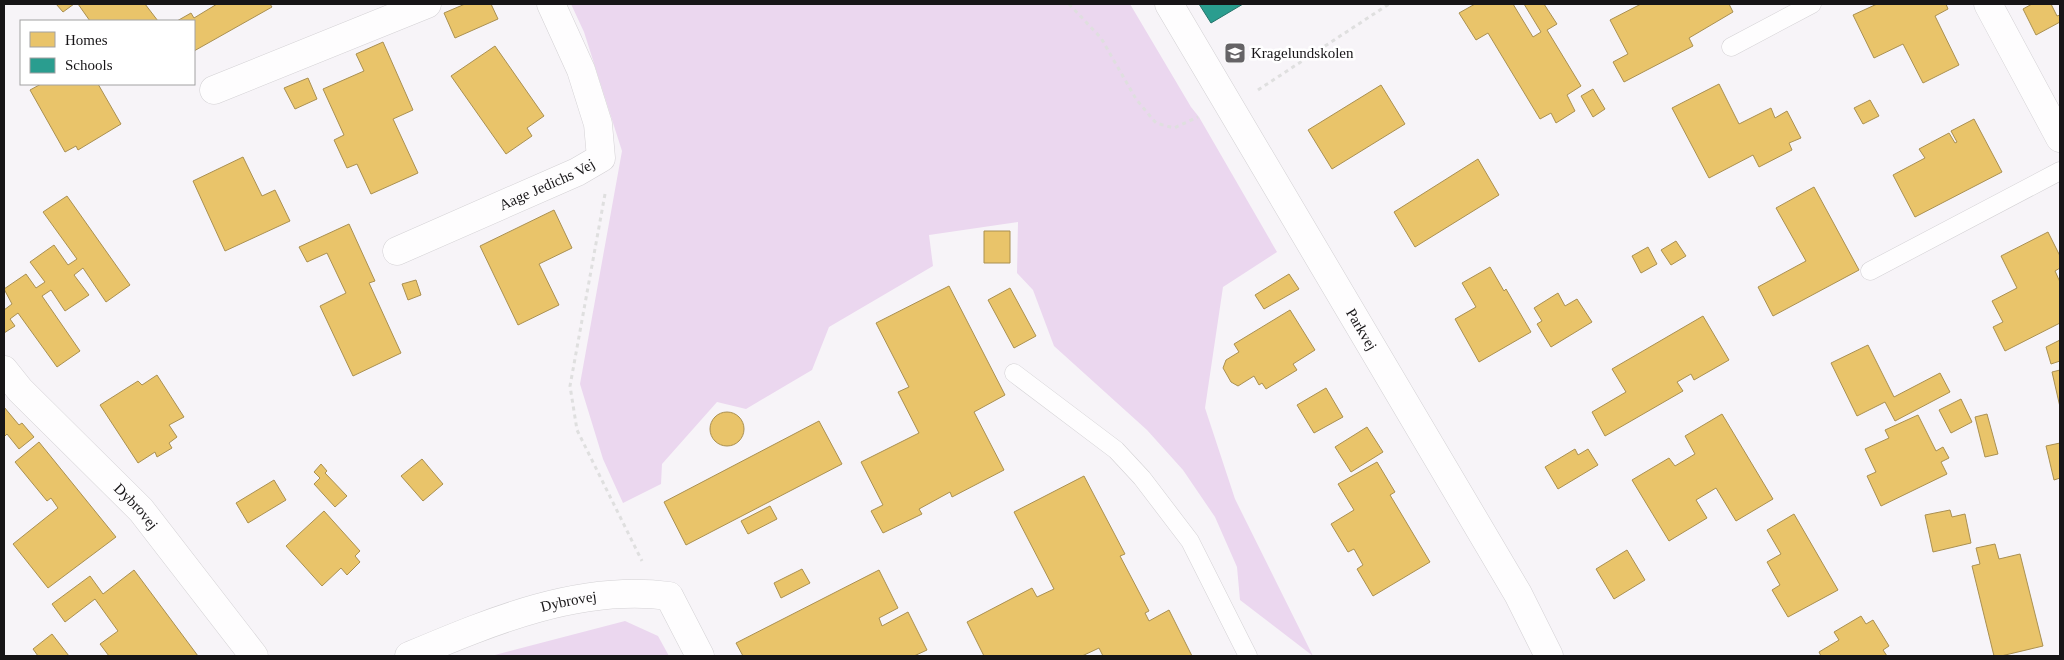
<svg xmlns="http://www.w3.org/2000/svg" width="2064" height="660" font-family="'Times New Roman',serif">
<style>
.green{fill:#ebd7ef}
.homes{fill:#e9c46a;stroke:#aa9051}
.schools{fill:#2a9d8f;stroke:#24746b}
.lines{fill:none;stroke-linecap:round;stroke-linejoin:round}
.lane-casing{stroke:#d3d1d4;stroke-width:19}
.street-casing{stroke:#d3d1d4;stroke-width:29}
.path{stroke:#dfdfdf;stroke-width:3;stroke-dasharray:4 4;stroke-linecap:butt}
.lane{stroke:#fefdfe;stroke-width:18}
.street{stroke:#fefdfe;stroke-width:28}
.labels{text-anchor:middle;dominant-baseline:central;stroke-width:5;stroke-linejoin:round;paint-order:stroke}
.poi-label{font-size:15px;fill:#171517;stroke:#fff;text-anchor:start}
.street-label{font-size:15px;fill:#171517;stroke:#fff}
</style>
<rect width="100%" height="100%" fill="#f7f4f8"/>
<!-- green -->
<path class="green" d="M571,4H1130L1191,107L1199,117L1277,252L1223,287L1205,408L1235,499L1313,656L1240,600L1237,567L1215,517L1183,470L1147,430L1054,346L1033,290L1017,273L1018,222L929,235L933,266L829,327L812,370L746,409L717,402L662,464L661,484L623,503L603,459L580,384L622,151L584,32Z
M625,621L658,636L669,656H491Z"/>
<!-- homes -->
<path class="homes" d="M56,4H74L63,12Z
M78,4H145L158,21H90Z
M217,4H270L272,7L194,51V21H177L191,13L194,18Z
M465,4H491L498,19L455,38L444,13Z
M1475,4H1513L1533,37L1541,32L1524,4H1544L1557,24L1547,30L1581,86L1567,95L1575,111L1556,123L1551,113L1540,119L1488,33L1476,40L1459,13Z
M1641,4H1729L1733,12L1689,38L1693,46L1624,82L1613,62L1628,54L1610,20Z
M1877,4H1946L1948,9L1935,16L1959,65L1923,83L1903,44L1874,58L1853,15Z
M2032,4H2051L2057,16L2060,15V22L2036,35L2023,9Z
M383,42L413,110L393,119L418,173L371,194L357,164L347,168L334,140L344,135L323,89L364,71L356,54Z
M495,46L544,116L527,128L532,136L506,154L451,76Z
M308,78L317,99L295,109L284,88Z
M41,84H98L121,124L78,150L76,146L65,152L30,90Z
M1719,84L1739,124L1771,108L1775,118L1787,111L1801,138L1789,143L1792,150L1759,167L1753,155L1709,178L1672,108Z
M1381,85L1405,124L1332,169L1308,130Z
M1593,89L1605,109L1593,117L1581,96Z
M1870,100L1879,116L1863,124L1854,108Z
M1974,119L2002,172L1915,217L1893,175L1925,158L1919,149L1949,133L1955,143L1957,142L1951,131Z
M243,157L262,196L275,190L290,221L225,251L193,181Z
M1478,159L1499,195L1415,247L1394,212Z
M1814,187L1859,270L1773,316L1758,287L1806,261L1776,208Z
M67,196L130,285L106,302L83,268L74,275L89,295L65,311L51,290L42,296L80,351L57,367L18,313L10,319L15,326L4,333V310L12,304L4,289L26,274L36,288L45,282L30,262L54,245L68,265L77,259L43,212Z
M554,210L572,248L539,264L559,305L518,325L480,246Z
M349,224L375,281L369,283L401,353L353,376L320,306L346,293L327,253L307,262L299,247Z
M984,231H1010V263H984Z
M2048,232L2060,256V268L2055,271L2060,282V323L2005,351L1993,327L2003,322L1992,301L2017,288L2001,256Z
M1676,241L1686,256L1671,265L1661,250Z
M1648,247L1657,264L1641,273L1632,256Z
M1490,267L1504,291L1506,289L1531,332L1479,362L1455,319L1476,307L1462,283Z
M1289,274L1299,289L1264,309L1255,295Z
M416,280L421,295L408,300L402,284Z
M949,286L1005,395L974,412L1004,470L952,497L950,492L919,509L922,514L883,533L871,511L883,505L861,462L919,433L898,392L909,387L876,323Z
M1010,288L1036,336L1014,348L988,300Z
M1558,293L1565,306L1577,299L1592,322L1551,347L1537,324L1542,321L1534,308Z
M1290,310L1315,350L1293,364L1297,370L1266,389L1262,383L1259,385L1254,376L1238,386L1231,382L1223,368L1226,360L1239,352L1234,344Z
M1703,316L1729,360L1694,380L1691,374L1677,382L1683,391L1605,436L1592,412L1626,392L1612,369Z
M2060,340V361L2051,364L2046,347Z
M1868,345L1894,397L1940,373L1950,392L1895,421L1885,402L1857,416L1831,363Z
M2060,370V407L2052,372Z
M157,375L184,417L169,425L177,437L169,443L172,448L157,457L155,452L138,463L100,405L138,381L142,385Z
M1326,388L1343,417L1314,433L1297,405Z
M1961,399L1972,422L1951,433L1939,410Z
M4,407L19,425L22,423L34,437L19,449L7,434L4,437Z
M710 429a17 17 0 1 1 34 0a17 17 0 1 1-34 0Z
M1722,414L1773,499L1736,521L1716,488L1696,500L1707,518L1669,541L1632,480L1669,458L1675,466L1695,454L1685,436Z
M1987,414L1998,454L1985,457L1975,417Z
M1918,415L1936,451L1943,447L1949,458L1941,462L1947,474L1881,506L1867,476L1876,472L1865,449L1889,438L1885,430Z
M819,421L842,464L686,545L664,502Z
M1367,427L1383,452L1351,472L1335,447Z
M39,442L116,537L48,588L13,544L58,508L51,498L47,501L15,462Z
M2060,443V478L2054,480L2046,446Z
M1575,449L1578,455L1588,449L1598,465L1558,489L1545,467Z
M422,459L443,484L423,501L401,476Z
M1377,462L1395,492L1390,495L1430,562L1373,596L1357,569L1363,565L1354,549L1348,552L1331,524L1354,510L1338,484Z
M321,464L327,471L325,473L347,496L335,507L314,484L320,478L314,472Z
M1084,476L1125,554L1120,556L1149,611L1145,613L1149,621L1169,610L1192,656H1103L1099,648L1082,656H984L967,622L1032,588L1037,597L1054,589L1014,512Z
M274,480L286,500L248,523L236,503Z
M770,506L777,519L748,534L741,521Z
M1950,510L1952,517L1965,514L1971,543L1933,552L1925,515Z
M324,511L360,551L355,556L360,562L347,575L341,568L322,586L286,546Z
M1794,514L1838,590L1788,617L1772,590L1780,585L1767,562L1781,554L1767,530Z
M1995,544L1999,559L2020,554L2043,646L2001,656H1994L1972,566L1980,564L1976,548Z
M1627,550L1645,580L1614,599L1596,569Z
M802,569L810,583L781,598L774,583Z
M134,570L198,656H109L100,644L118,631L95,599L65,622L52,604L90,576L103,594Z
M879,570L898,608L879,618L882,626L908,612L927,650L914,656H743L736,643Z
M1861,616L1866,624L1873,620L1889,646L1883,650L1887,656H1821L1819,652L1839,640L1834,632Z
M52,634L69,656H38L33,649Z"/>
<!-- schools -->
<path class="schools" d="M1199,4H1243L1211,23Z"/>
<g class="lines">
<!-- lane casing -->
<g class="lane-casing">
<path id="lane" d="M1731,47L1812,4
M1870,271L2060,171
M1014,373L1116,450L1142,478L1190,541L1248,656"/>
</g>
<!-- street casing -->
<g class="street-casing">
<g id="street">
<path id="s1" d="M1169,4L1518,594L1549,656"/>
<path d="M1988,4L2060,138"/>
<path d="M214,90L427,4"/>
<path id="s2" d="M397,251L577,172L601,158L598,124L581,70L551,4"/>
<path id="s3" d="M4,370L20,390L141,510L254,656"/>
<path id="s4" d="M409,656C490,622 579,584 669,596L700,656"/>
</g>
</g>
<!-- path -->
<path class="path" d="M1069,4L1101,38L1136,99L1150,116L1156,123L1174,128L1198,117
M1258,90L1389,4
M605,194L570,386L577,430L642,561"/>
<!-- lane -->
<use href="#lane" class="lane"/>
<!-- street -->
<use href="#street" class="street"/>
</g>
<!-- icons -->
<defs>
<g id="school-square" transform="scale(1.125)"><rect x="-9" y="-9" width="18" height="18" rx="4" fill="#656366" stroke="#fff"/><path d="M0-5L7-2L0 1L-7-2ZM-4 1L0 2.5L4 1V4Q0 6-4 4Z" fill="#fff"/></g>
</defs>
<g fill-rule="evenodd">
<use href="#school-square" x="1235" y="53"/>
</g>
<g class="labels">
<!-- poi labels -->
<g class="poi-label">
<text x="1251" y="53">Kragelundskolen</text>
</g>
<!-- street labels -->
<g class="street-label">
<text stroke="none"><textPath href="#s2" startOffset="164">Aage Jedichs Vej</textPath></text>
<text stroke="none"><textPath href="#s1" startOffset="378">Parkvej</textPath></text>
<text stroke="none"><textPath href="#s3" startOffset="190">Dybrovej</textPath></text>
<text stroke="none"><textPath href="#s4" startOffset="169">Dybrovej</textPath></text>
</g>
</g>
<!-- border -->
<rect width="2064" height="660" fill="none" stroke="#171517" stroke-width="10"/>
<!-- legend -->
<rect x="20" y="20" width="175" height="65" fill="#ffffff" stroke="#a2a1a2"/>
<rect x="30" y="32" width="25" height="15" fill="#e9c46a" stroke="#a2a1a2"/>
<text x="65" y="45" font-size="15" fill="#171517">Homes</text>
<rect x="30" y="58" width="25" height="15" fill="#2a9d8f" stroke="#a2a1a2"/>
<text x="65" y="70" font-size="15" fill="#171517">Schools</text>
</svg>
